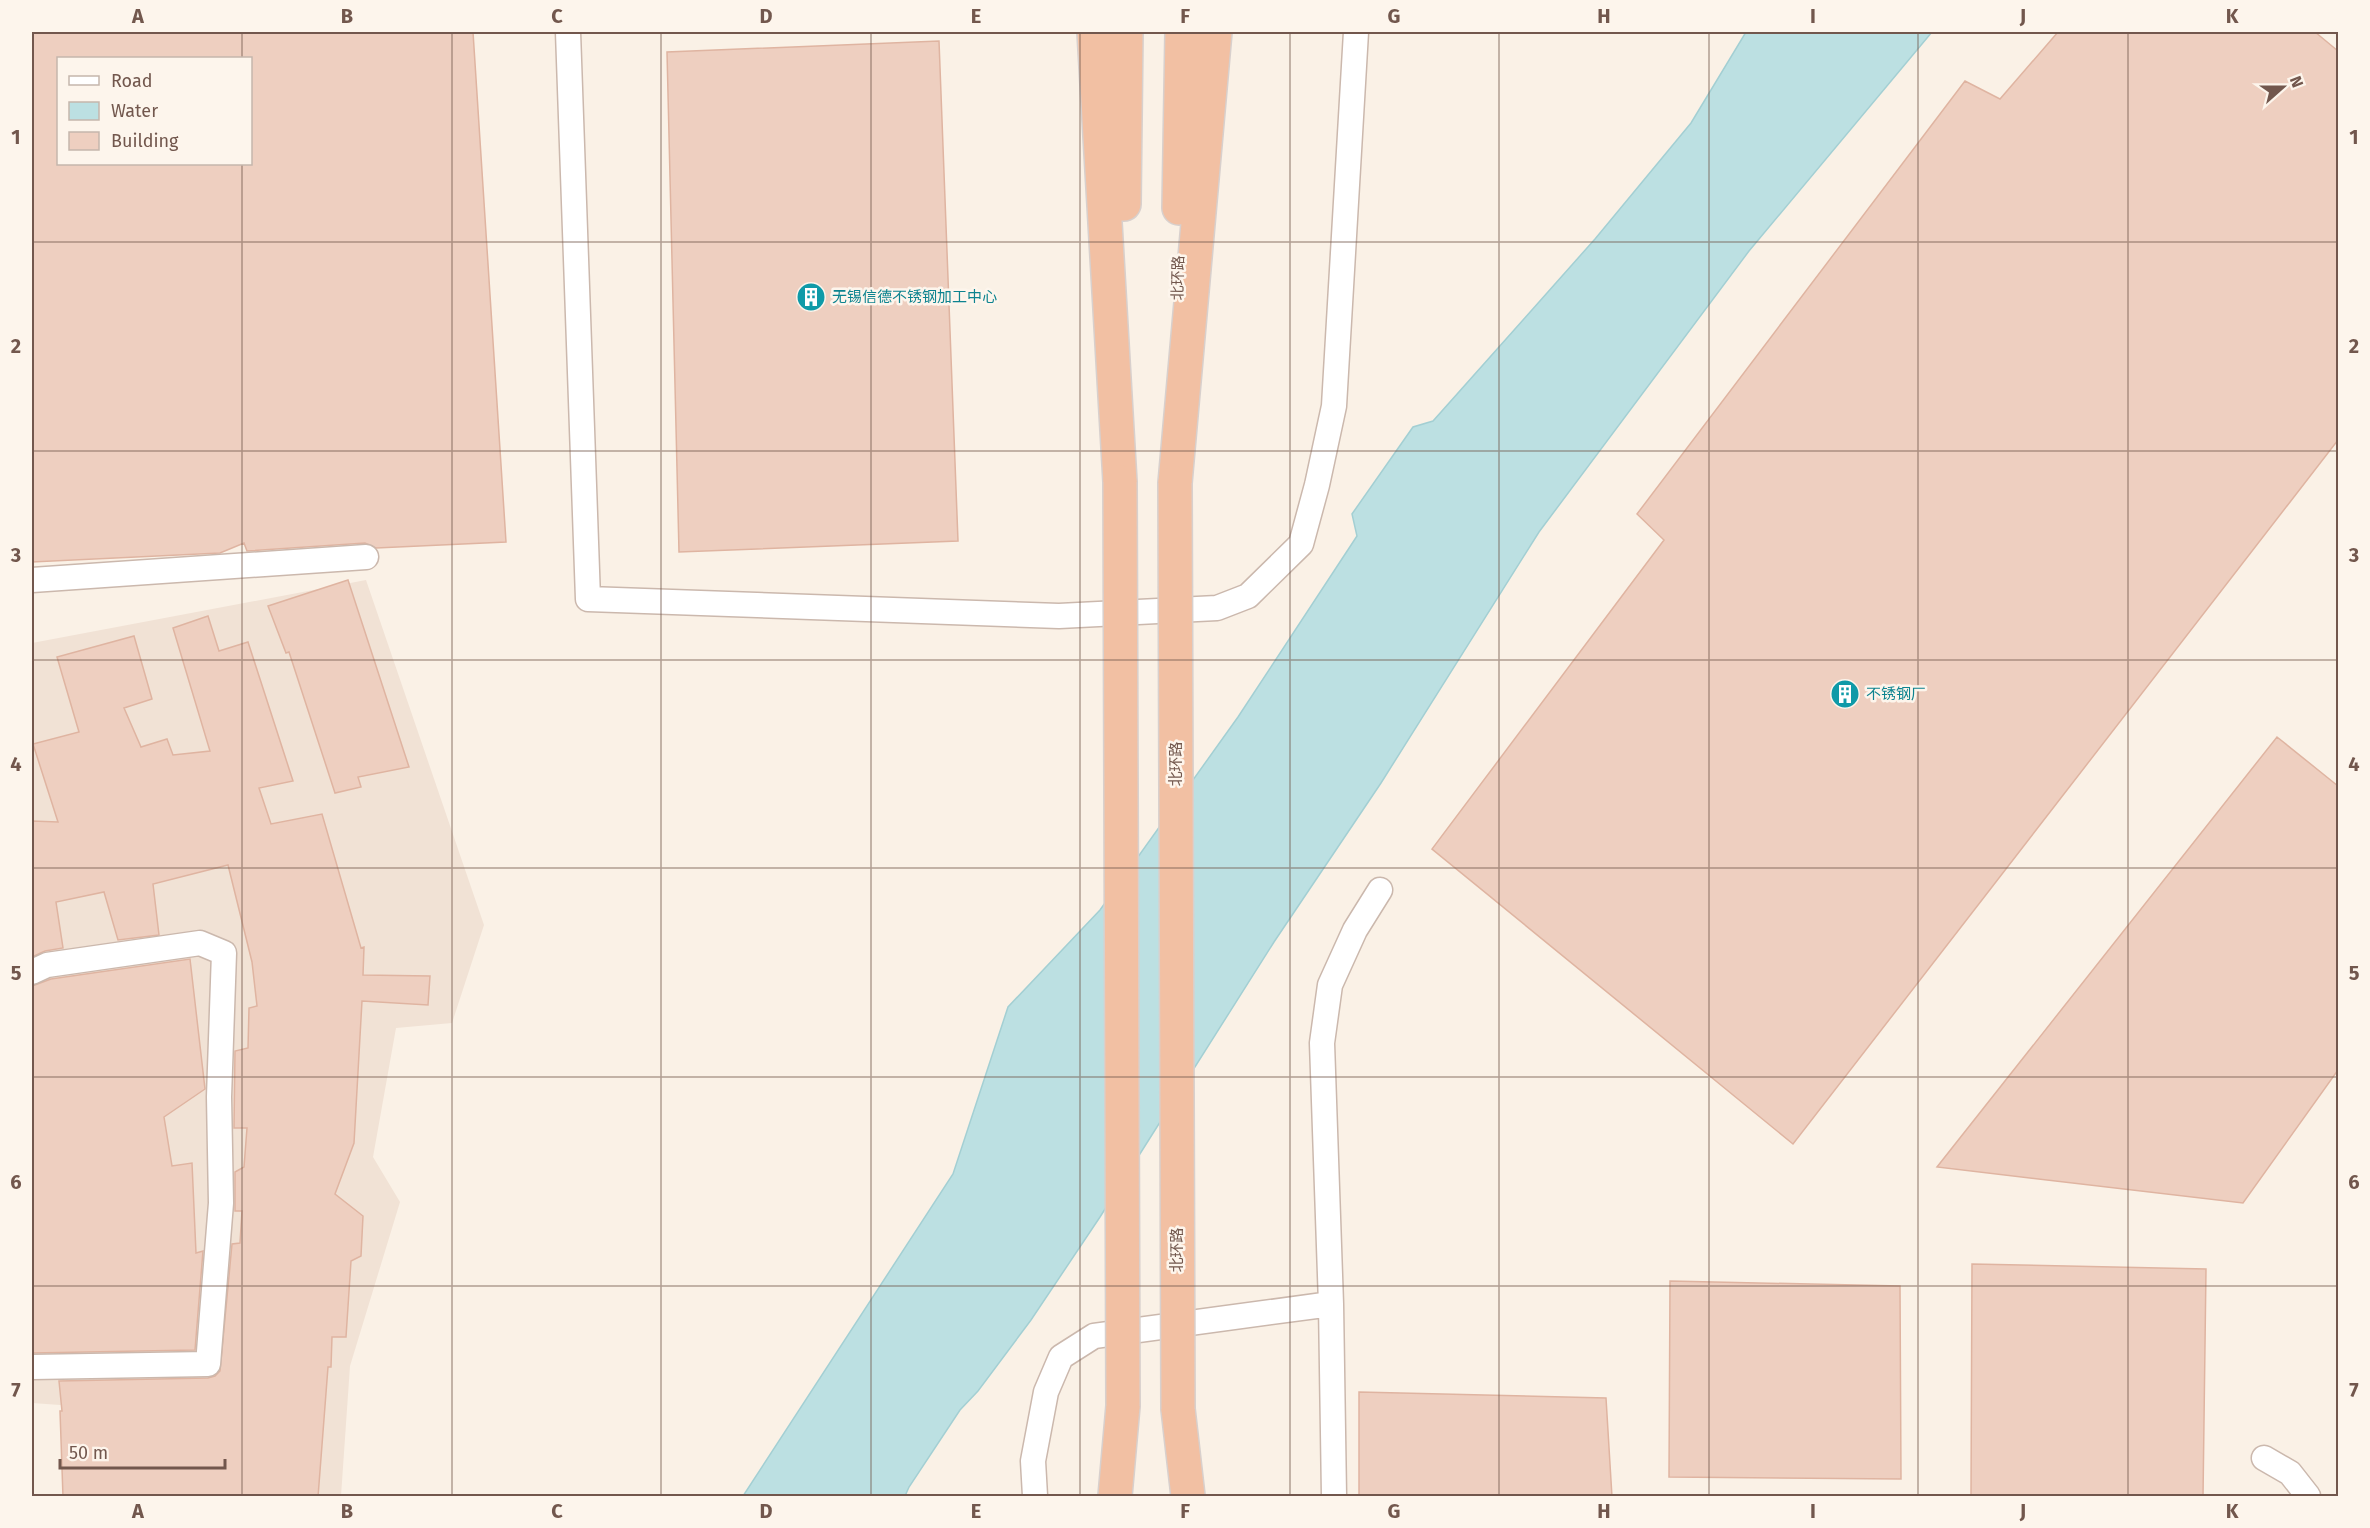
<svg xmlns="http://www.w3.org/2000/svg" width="2370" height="1528" font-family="'Fira Sans','Noto Sans SC',sans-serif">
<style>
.residential{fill:#f1e2d5}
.water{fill:#bce0e2;stroke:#a3cfd3;stroke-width:1.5}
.building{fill:#eecfc0;stroke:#dfb4a1;stroke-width:1.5;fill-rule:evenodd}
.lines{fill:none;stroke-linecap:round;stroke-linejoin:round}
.minor-casing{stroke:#cbb8ad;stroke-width:27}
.trunk-casing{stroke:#d8d0cd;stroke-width:36}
.minor{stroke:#fff;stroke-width:24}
.trunk{stroke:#f2c0a3;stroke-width:33}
.trunk-bridge-casing{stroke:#d8d0cd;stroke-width:36;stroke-linecap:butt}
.trunk-bridge{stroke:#f2c0a3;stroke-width:33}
.grid{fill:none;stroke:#72574d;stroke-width:1.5;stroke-opacity:0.55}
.labels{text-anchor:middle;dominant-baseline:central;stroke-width:5;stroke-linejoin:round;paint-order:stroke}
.street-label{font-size:15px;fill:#72574d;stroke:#fdf5ec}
.culture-label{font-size:15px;fill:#0d838f;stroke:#fdf5ec;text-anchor:start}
.neatline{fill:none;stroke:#72574d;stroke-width:2}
.grid-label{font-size:20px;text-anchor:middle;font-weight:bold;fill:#72574d}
</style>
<rect width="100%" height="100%" fill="#faf1e6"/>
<!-- residential -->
<path class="residential" d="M366,580L484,925L452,1023L396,1028L373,1157L400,1202L350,1366L341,1496H93L88,1407L32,1403V643Z"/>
<!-- water -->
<path class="water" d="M1746,32H1932L1749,251L1539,532L1381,783L1274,942L1100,1217L1031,1320L978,1391L960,1410L909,1487L905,1496H743L953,1174L1008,1007L1100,910L1238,717L1357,536L1352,514L1413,427L1433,421L1595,239L1691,123Z"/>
<!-- building -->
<path class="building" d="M32,32H473L506,542L376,548L365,543L247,551L244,543L220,553L32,562ZM58,58H250V164H58Z
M2058,32H2315L2338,51V440L1793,1144L1432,849L1664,540L1637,514L1965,81L2000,99Z
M939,41L958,541L679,552L667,52Z
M348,580L409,767L358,777L361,787L335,793L289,652L286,653L268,606Z
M208,616L219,651L248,642L293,781L259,788L271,824L322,814L361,948L364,947L363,975L430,976L428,1005L362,1001L354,1143L335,1194L363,1216L361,1256L351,1261L346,1337H332L331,1367H328L318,1497H63L60,1411H62L59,1381L208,1378L215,1376L220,1371L232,1244L240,1243L242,1211H235V1172L244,1167L247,1128H234L235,1051L248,1048L249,1008L257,1006L252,962L228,865L153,884L159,935L118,940L104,892L56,902L63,948L45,951L32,957V821L58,822L33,744L79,732L57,657L134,636L152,699L124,708L141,747L167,739L173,755L210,751L173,628Z
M2277,737L2338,786V1070L2243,1203L1937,1167Z
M190,959L205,1089L164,1117L172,1166L192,1163L196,1253L203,1251L195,1350L32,1353V986L51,979Z
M1972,1264L2206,1269L2203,1497H1971Z
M1670,1281L1900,1286L1901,1479L1669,1477Z
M1359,1392L1606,1398L1612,1497H1359Z"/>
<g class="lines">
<!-- minor casing -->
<g class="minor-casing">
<path id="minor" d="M568,32L588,599L1059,616L1217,608L1248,596L1301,544L1317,485L1334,406L1356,32
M32,580L366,557
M32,972L47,965L200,943L224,953L219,1097L221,1203L208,1364L32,1367
M2264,1458L2290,1473L2308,1496
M1035,1496L1033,1461L1046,1392L1061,1357L1094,1336L1331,1304
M1334,1496L1331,1304L1322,1043L1330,985L1355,930L1380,890"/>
</g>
<!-- trunk casing -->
<g class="trunk-casing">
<path id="trunk" d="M1094,32L1120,482
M1124,204L1126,32
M1179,208L1182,32
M1175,483L1215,32
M1178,1409L1188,1496
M1115,1496L1123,1406"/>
</g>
<!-- minor -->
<use href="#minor" class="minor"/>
<!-- trunk -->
<use href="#trunk" class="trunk"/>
<!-- trunk-bridge casing -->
<g class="trunk-bridge-casing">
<path id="trunk-bridge" d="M1120,482L1123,1406
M1175,483L1178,1409"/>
</g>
<!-- trunk-bridge -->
<use href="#trunk-bridge" class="trunk-bridge"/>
</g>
<!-- grid -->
<path class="grid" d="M242,32V58M452,32V1496M661,32V1496M871,32V1496M1080,32V1496M1290,32V1496M1499,32V1496M1709,32V1496M1918,32V1496M2128,32V1496M242,164V1496M32,242H2338M32,451H2338M32,660H2338M32,868H2338M32,1077H2338M32,1286H2338"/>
<!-- icons -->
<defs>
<g id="building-disc" transform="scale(1.5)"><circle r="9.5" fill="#0f9aa8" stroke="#fdf5ec"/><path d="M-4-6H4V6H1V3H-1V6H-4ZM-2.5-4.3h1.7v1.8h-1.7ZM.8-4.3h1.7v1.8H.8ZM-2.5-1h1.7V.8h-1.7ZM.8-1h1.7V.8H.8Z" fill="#fff"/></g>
</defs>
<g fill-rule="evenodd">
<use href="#building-disc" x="811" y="297"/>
<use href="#building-disc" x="1845" y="694"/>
</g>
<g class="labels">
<!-- street labels -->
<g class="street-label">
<text transform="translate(1178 278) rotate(-89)">北环路</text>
<text transform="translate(1176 764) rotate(-90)">北环路</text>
<text transform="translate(1177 1250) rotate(-90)">北环路</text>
</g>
<!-- culture labels -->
<g class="culture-label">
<text x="832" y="297">无锡信德不锈钢加工中心</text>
<text x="1866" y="694">不锈钢厂</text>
</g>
</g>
<!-- border -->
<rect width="2370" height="1528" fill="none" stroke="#fdf5ec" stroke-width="66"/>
<!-- legend -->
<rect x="57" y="57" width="195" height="108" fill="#fdf5ec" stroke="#c5b6ac" stroke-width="1.5"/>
<rect x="69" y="76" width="30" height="9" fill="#ffffff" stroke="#c5b6ac" stroke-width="1.5"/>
<text x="111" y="87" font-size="18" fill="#72574d">Road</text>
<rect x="69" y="102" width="30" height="18" fill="#bce0e2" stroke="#c5b6ac" stroke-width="1.5"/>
<text x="111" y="117" font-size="18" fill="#72574d">Water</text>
<rect x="69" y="132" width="30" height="18" fill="#eecfc0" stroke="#c5b6ac" stroke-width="1.5"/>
<text x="111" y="147" font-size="18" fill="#72574d">Building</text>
<!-- north arrow -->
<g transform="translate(2283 87) rotate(69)" stroke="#fdf5ec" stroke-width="4.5" paint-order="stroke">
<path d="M0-4.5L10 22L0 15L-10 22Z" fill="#72574d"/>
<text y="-9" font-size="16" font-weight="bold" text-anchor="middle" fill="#72574d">N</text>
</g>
<!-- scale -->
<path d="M60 1459v9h165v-9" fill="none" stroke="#72574d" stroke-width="3"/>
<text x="69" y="1459" font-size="18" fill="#72574d" stroke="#fdf5ec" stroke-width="4.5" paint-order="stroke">50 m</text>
<rect x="33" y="33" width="2304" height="1462" class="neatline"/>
<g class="grid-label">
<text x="138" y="23">A</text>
<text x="347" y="23">B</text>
<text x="557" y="23">C</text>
<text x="766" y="23">D</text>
<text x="976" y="23">E</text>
<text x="1185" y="23">F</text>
<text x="1394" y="23">G</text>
<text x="1604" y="23">H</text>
<text x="1813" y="23">I</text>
<text x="2023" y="23">J</text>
<text x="2232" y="23">K</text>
<text x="16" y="144">1</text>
<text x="2354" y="144">1</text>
<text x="16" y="353">2</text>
<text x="2354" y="353">2</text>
<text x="16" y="562">3</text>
<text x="2354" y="562">3</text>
<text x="16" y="771">4</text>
<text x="2354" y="771">4</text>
<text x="16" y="980">5</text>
<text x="2354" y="980">5</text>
<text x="16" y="1189">6</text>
<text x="2354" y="1189">6</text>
<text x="16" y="1397">7</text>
<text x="2354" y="1397">7</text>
<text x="138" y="1518">A</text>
<text x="347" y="1518">B</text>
<text x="557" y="1518">C</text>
<text x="766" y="1518">D</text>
<text x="976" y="1518">E</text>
<text x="1185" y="1518">F</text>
<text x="1394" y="1518">G</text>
<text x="1604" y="1518">H</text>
<text x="1813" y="1518">I</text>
<text x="2023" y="1518">J</text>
<text x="2232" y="1518">K</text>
</g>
</svg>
